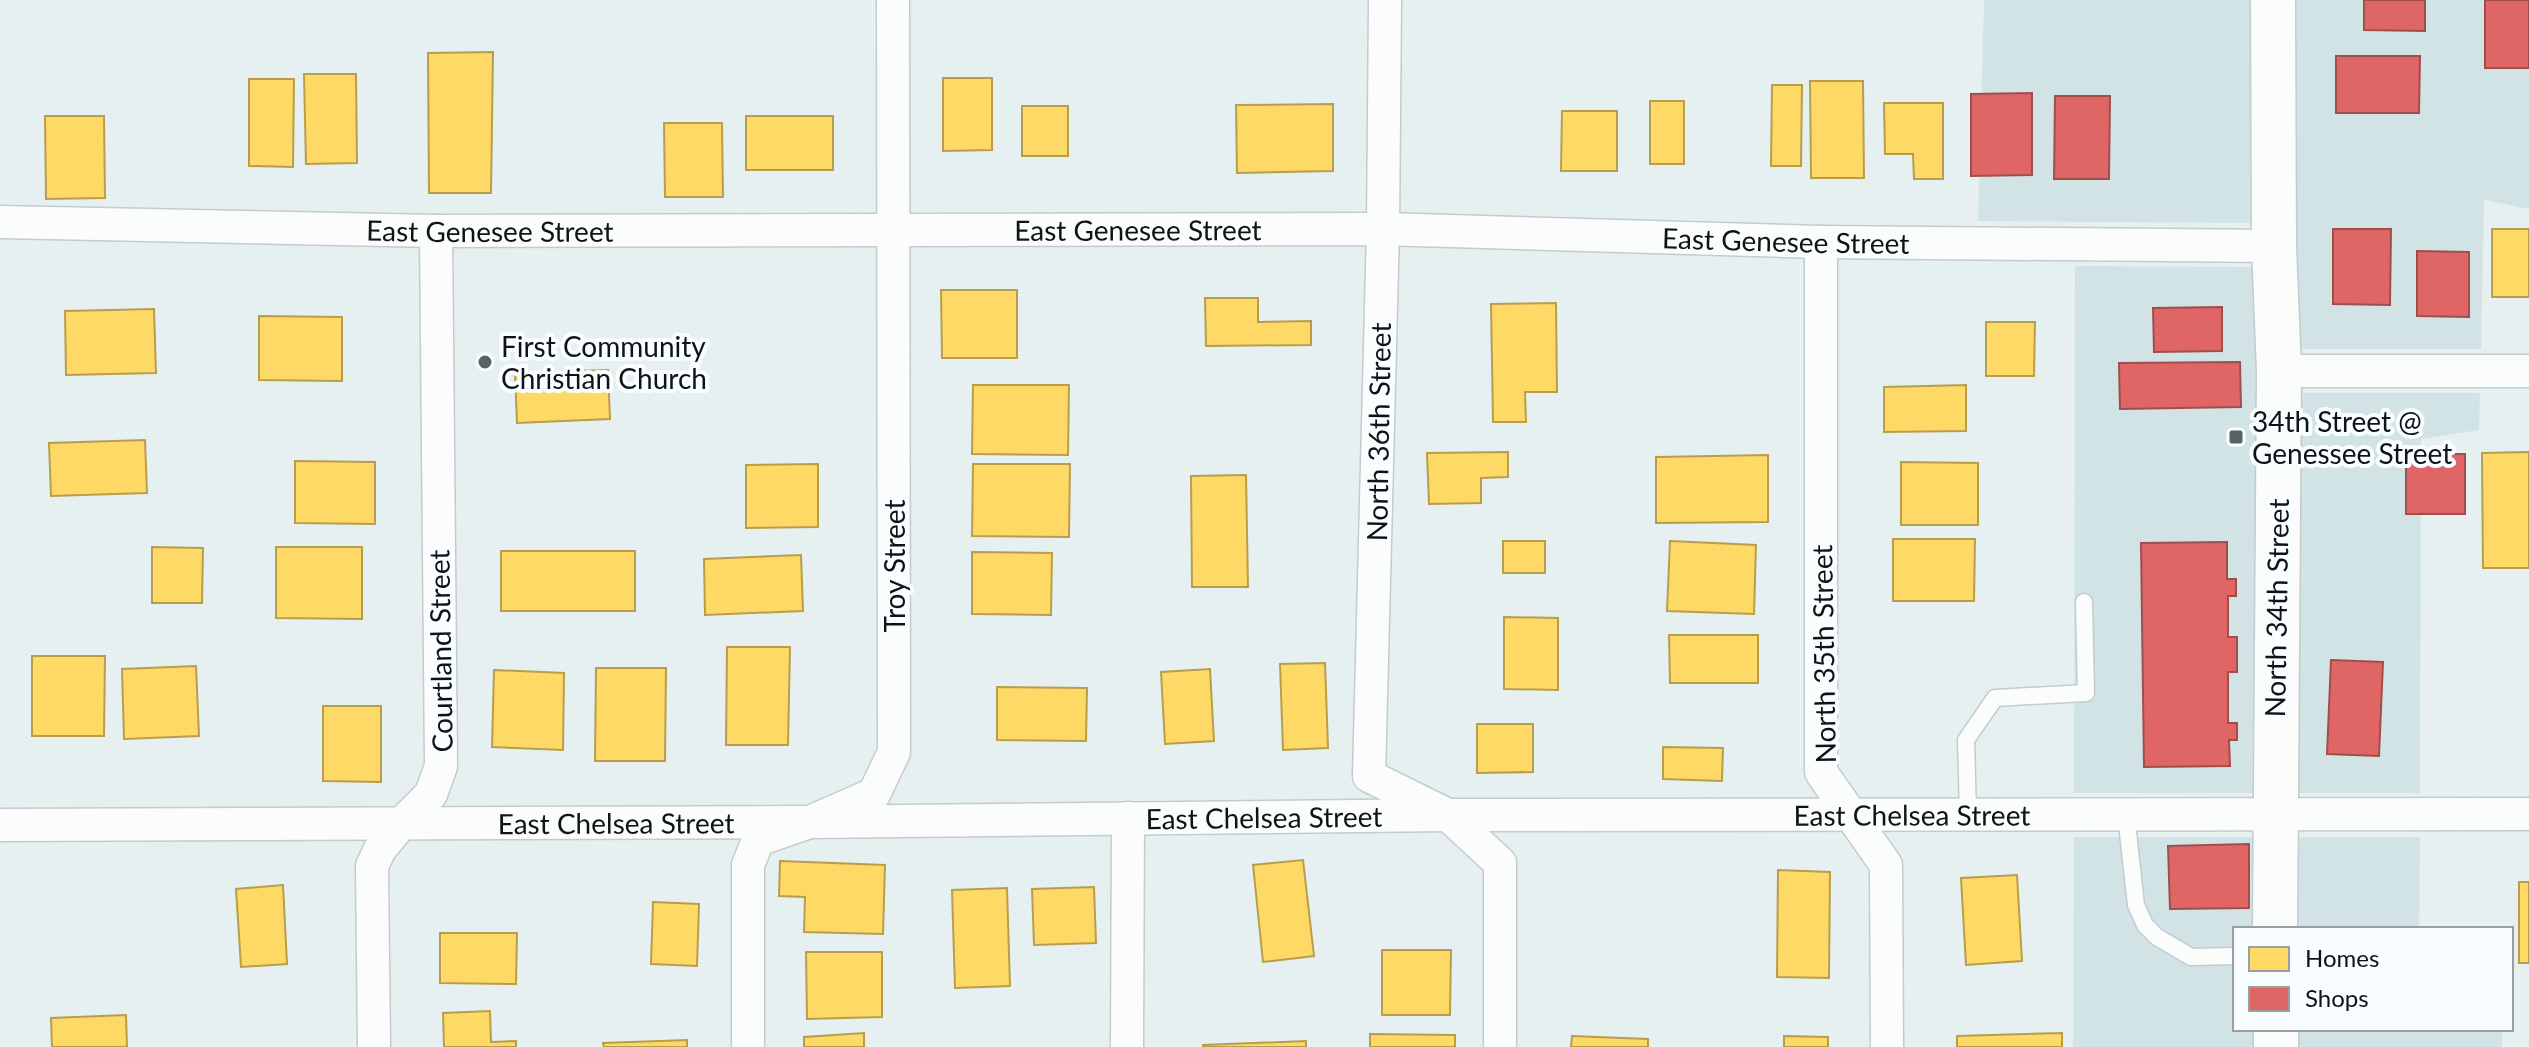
<svg xmlns="http://www.w3.org/2000/svg" width="2529" height="1047" font-family="Lato,sans-serif">
<style>
.built{fill:#d2e3e6}
.homes{fill:#ffd966;stroke:#b79e4d;stroke-width:2}
.shops{fill:#e06666;stroke:#a14d4d;stroke-width:2}
.lines{fill:none;stroke-linecap:round;stroke-linejoin:round}
.lane-casing{stroke:#c4cbcc;stroke-width:19}
.street-casing{stroke:#c4cbcc;stroke-width:35}
.secondary-casing{stroke:#c4cbcc;stroke-width:47}
.lane{stroke:#fbfdfd;stroke-width:16}
.street{stroke:#fbfdfd;stroke-width:32}
.secondary{stroke:#fbfdfd;stroke-width:44}
.poi-dot{fill:#5a6161;stroke:#f8feff;stroke-width:3}
.labels{text-anchor:middle;dominant-baseline:central;stroke-width:8;stroke-linejoin:round;paint-order:stroke}
.street-label{font-size:28px;fill:#0e1414;stroke:#f8feff}
.poi-label{font-size:28px;fill:#0e1414;stroke:#f8feff;text-anchor:start}
</style>
<rect width="100%" height="100%" fill="#e7f0f1"/>
<!-- built -->
<path class="built" d="M1984,0H2254V223L1978,221Z
M2293,0H2529V209L2484,200L2481,349H2298L2293,245Z
M2075,266L2255,267L2259,371L2255,793H2074Z
M2299,393H2480L2479,430L2421,439L2420,793H2294Z
M2074,837H2254L2255,929H2235V1029H2256V1047H2073Z
M2293,837H2420L2419,929H2294Z
M2296,1029H2502V1047H2296Z"/>
<!-- homes -->
<path class="homes" d="M493,52L491,193H429L428,53Z
M304,74H356L357,163L306,164Z
M943,78H992V150L943,151Z
M249,79H294L293,167L249,166Z
M1810,81H1863L1864,178H1811Z
M1772,85H1802L1801,166H1771Z
M1650,101H1684V164H1650Z
M1884,103H1943V179H1914L1913,154H1885Z
M1333,104V171L1237,173L1236,105Z
M1022,106H1068V156H1022Z
M1562,111H1617V171H1561Z
M45,116H104L105,198L46,199Z
M746,116H833V170H746Z
M664,123H722L723,197H665Z
M2492,229H2529V297H2492Z
M941,290H1017V358H942Z
M1205,298H1258V322L1311,321V345L1206,346Z
M1556,303L1557,392H1525L1526,422H1493L1491,304Z
M154,309L156,373L66,375L65,311Z
M259,316L342,317V381L259,380Z
M1986,322H2035L2034,376H1986Z
M608,370L610,419L517,423L515,373Z
M973,385H1069L1068,455L972,454Z
M1966,385V431L1884,432V387Z
M145,440L147,493L51,496L49,443Z
M1508,452V477L1481,478V503L1429,504L1427,453Z
M2529,452V568H2483L2482,453Z
M1768,455V522L1656,523V457Z
M295,461L375,462V524L295,523Z
M1901,462L1978,463V525H1901Z
M818,464V527L746,528V465Z
M973,464H1070L1069,537L972,536Z
M1246,475L1248,587H1192L1191,476Z
M1893,539H1975L1974,601H1893Z
M1503,541H1545V573H1503Z
M1670,541L1756,545L1754,614L1667,611Z
M152,547L203,548L202,603H152Z
M276,547H362V619L276,618Z
M501,551H635V611H501Z
M972,552L1052,553L1051,615L972,614Z
M801,555L803,611L705,615L704,559Z
M1504,617L1558,618V690L1504,689Z
M1669,635H1758V683H1670Z
M727,647H790L788,745H726Z
M32,656H105L104,736H32Z
M1325,663L1328,748L1283,750L1280,664Z
M196,666L199,736L124,739L122,669Z
M596,668H666L665,761H595Z
M1210,669L1214,741L1165,744L1161,672Z
M494,670L564,673L563,750L492,747Z
M997,687L1087,688L1086,741L997,740Z
M323,706H381V782L323,781Z
M1477,724H1533V772L1477,773Z
M1663,747L1723,748L1722,781L1663,779Z
M1303,860L1314,956L1263,962L1253,865Z
M780,861L885,865L883,934L804,932L805,897L779,896Z
M1778,870L1830,872L1829,978L1777,977Z
M2017,875L2022,961L1966,965L1961,878Z
M2519,882H2529V963H2519Z
M283,885L287,964L241,967L236,889Z
M1094,887L1096,943L1034,945L1032,889Z
M1007,888L1010,986L955,988L952,890Z
M653,902L699,904L697,966L651,964Z
M440,933H517L516,984L440,983Z
M1382,950H1451L1450,1015H1382Z
M806,952H882V1017L807,1019Z
M490,1011L491,1042L516,1041V1047H444L443,1013Z
M126,1015L127,1047H52L51,1018Z
M864,1033V1047H804V1037Z
M2062,1033V1047H1957V1036Z
M1370,1034L1455,1035V1047H1370Z
M1572,1036L1648,1039V1047H1571Z
M1784,1036L1828,1037V1047H1784Z
M687,1040V1047H604L603,1043Z
M1306,1041V1047H1203V1045Z"/>
<!-- shops -->
<path class="shops" d="M2364,0H2425V31L2364,30Z
M2485,0H2529V68H2485Z
M2336,56H2420L2419,113H2336Z
M2032,93V175L1971,176V94Z
M2055,96H2110L2109,179H2054Z
M2333,229H2391L2390,305L2333,304Z
M2417,251L2469,252V317L2417,316Z
M2222,307V351L2154,352L2153,308Z
M2240,362L2241,407L2120,409L2119,363Z
M2406,454H2465V514H2406Z
M2227,542V579H2236V596H2228V637H2237V672H2228V723H2237V740H2229L2230,766L2144,767L2141,543Z
M2331,660L2383,662L2379,756L2327,754Z
M2249,844V908L2170,909L2168,846Z"/>
<g class="lines">
<!-- lane casing -->
<g class="lane-casing">
<path id="lane" d="M1968,815L1966,740L1995,698L2086,693L2084,602
M2126,815L2136,905L2145,925L2157,937L2191,957L2235,956"/>
</g>
<!-- street casing -->
<g class="street-casing">
<g id="street">
<path d="M1385,0L1383,229L1369,776L1448,815L1500,863V1047"/>
<path id="s1" d="M0,222L436,231L1383,229L1821,242L2274,246"/>
<path d="M1821,242V772L1886,865L1887,1047"/>
<path d="M2279,371H2529"/>
<path id="s2" d="M0,825L810,822L1448,815L2529,814"/>
<path d="M374,1047L372,866L380,849L401,824L431,794L441,766L436,231"/>
<path d="M748,1047V865L758,840L810,822L874,794L894,752L893,0"/>
<path d="M1127,1047L1128,818"/>
</g>
</g>
<!-- secondary casing -->
<g class="secondary-casing">
<path id="secondary" d="M2273,0L2274,246L2279,371L2275,929
M2276,1029V1047"/>
</g>
<!-- lane -->
<use href="#lane" class="lane"/>
<!-- street -->
<use href="#street" class="street"/>
<!-- secondary -->
<use href="#secondary" class="secondary"/>
</g>
<!-- markers -->
<g class="poi-dot">
<circle cx="485" cy="362" r="8"/>
<rect x="2228" y="429" width="16" height="16" rx="4"/>
</g>
<g class="labels">
<!-- street labels -->
<g class="street-label">
<text stroke="none"><textPath href="#s1" startOffset="1138">East Genesee Street</textPath></text>
<text stroke="none"><textPath href="#s1" startOffset="490">East Genesee Street</textPath></text>
<text stroke="none"><textPath href="#s1" startOffset="1786">East Genesee Street</textPath></text>
<text transform="translate(1378 432) rotate(-89)">North 36th Street</text>
<text transform="translate(894 566) rotate(-90)">Troy Street</text>
<text transform="translate(2276 608) rotate(-89)">North 34th Street</text>
<text transform="translate(440 651) rotate(-91)">Courtland Street</text>
<text transform="translate(1823 654) rotate(-91)">North 35th Street</text>
<text stroke="none"><textPath href="#s2" startOffset="1912">East Chelsea Street</textPath></text>
<text stroke="none"><textPath href="#s2" startOffset="1264">East Chelsea Street</textPath></text>
<text stroke="none"><textPath href="#s2" startOffset="616">East Chelsea Street</textPath></text>
</g>
<!-- poi labels -->
<g class="poi-label">
<text x="501" y="346">First Community<tspan x="501" dy="32">Christian Church</tspan></text>
<text x="2252" y="421">34th Street @<tspan x="2252" dy="32">Genessee Street</tspan></text>
</g>
</g>
<!-- legend -->
<rect x="2233" y="927" width="280" height="104" fill="#f8feff" stroke="#9aa0a1" stroke-width="2"/>
<rect x="2249" y="947" width="40" height="24" fill="#ffd966" stroke="#9aa0a1" stroke-width="2"/>
<text x="2305" y="967" font-size="24" fill="#0e1414">Homes</text>
<rect x="2249" y="987" width="40" height="24" fill="#e06666" stroke="#9aa0a1" stroke-width="2"/>
<text x="2305" y="1007" font-size="24" fill="#0e1414">Shops</text>
</svg>
